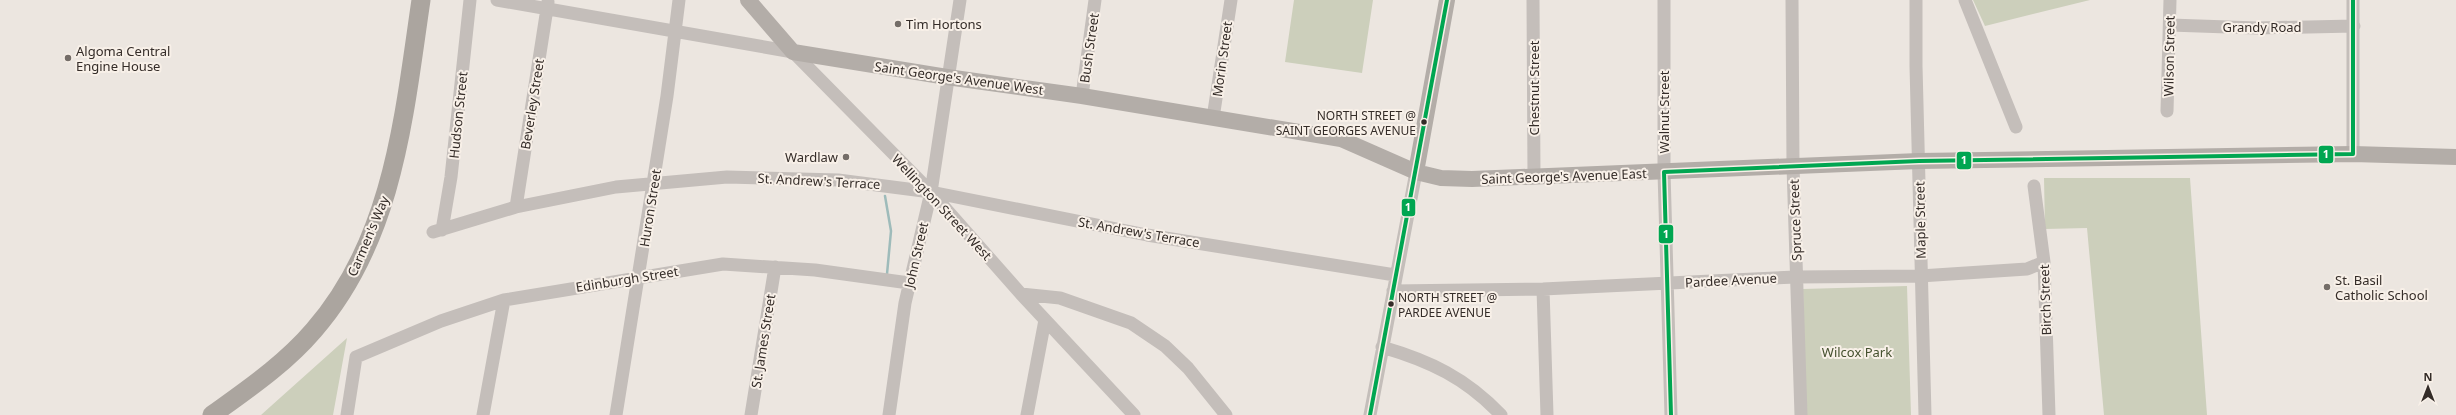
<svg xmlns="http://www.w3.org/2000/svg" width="2456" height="415" font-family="'Noto Sans',sans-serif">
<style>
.green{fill:#cccfbb}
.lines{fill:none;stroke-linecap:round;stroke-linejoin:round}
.stream{stroke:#9ebbba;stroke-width:2.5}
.minor{stroke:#c4beba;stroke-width:13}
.major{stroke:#b3ada8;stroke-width:16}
.highway{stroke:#aba59f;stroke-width:19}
.bus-1-casing{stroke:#f8f0e8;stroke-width:7}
.bus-1{stroke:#00a651;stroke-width:4}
.poi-dot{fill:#746d68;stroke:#f8f0e8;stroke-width:1.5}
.bus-dot{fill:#342c28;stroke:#f8f0e8;stroke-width:1.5}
.labels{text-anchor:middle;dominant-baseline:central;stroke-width:4;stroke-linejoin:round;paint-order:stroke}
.bus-label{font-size:12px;fill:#342c28;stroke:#f8f0e8;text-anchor:end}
.poi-label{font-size:13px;fill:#342c28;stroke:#f8f0e8;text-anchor:start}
.street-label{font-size:13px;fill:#342c28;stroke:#f8f0e8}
.park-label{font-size:13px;fill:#44502e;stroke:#f8f0e8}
.line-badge{stroke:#f8f0e8;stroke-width:1.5}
.badge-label{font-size:11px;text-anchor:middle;font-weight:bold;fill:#fff}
</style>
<rect width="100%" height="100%" fill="#ece6e0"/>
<!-- green -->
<path class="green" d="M1294,0H1373L1362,73L1285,62Z
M1973,0H2090L1985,26Z
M2044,178H2190L2207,415H2104L2087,228L2045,229Z
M1907,286L1911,415H1806L1803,289Z
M347,338L333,415H261L271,406Z"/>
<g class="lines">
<!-- stream -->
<path class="stream" d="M885,196L891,231L887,274"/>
<!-- minor -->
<path class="minor" d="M497,0L793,52L931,192L1021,294L1134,415
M1533,0L1534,176
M1664,0V172L1671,415
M1792,0L1793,166L1801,415
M1916,0V66L1925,415
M1965,0L2016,127
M2353,0V154
M2170,25L2257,28L2354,26
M1082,96L1095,0
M2167,111L2170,0
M1213,118L1231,0
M2034,186L2044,262L2049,415
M516,207L548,2
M442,230L451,177L470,0
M433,232L516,207L616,187L727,177L838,180L931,192L1147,235L1395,275
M1543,289L1547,415
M1393,291L1543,289L1796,277L1920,276L2027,269L2044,262
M1021,294L1060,298L1131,323L1165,346L1188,368L1226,415
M1382,347C1430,361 1466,378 1501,415
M347,415L356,357L441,321L504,300L723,264L815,270L909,283
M483,415L504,300
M616,415L667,96L679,0
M751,415L775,267
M889,415L905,303L931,192L960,0
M1027,415L1045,320
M1370,415L1416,172"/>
<!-- major -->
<path class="major" d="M748,0L793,52L947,77L1082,96L1341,139L1416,172L1441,178L1472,179L1919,161L2353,154L2456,157
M1416,172L1447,0"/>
<!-- highway -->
<path class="highway" d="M212,415C248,389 285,364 314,330C394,238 404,115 421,0"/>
<!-- bus-1 casing -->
<g class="bus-1-casing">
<path id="bus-1" d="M1370,415L1447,0
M1671,415L1664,172L1919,161L2353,154V0"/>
</g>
<!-- bus-1 -->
<use href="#bus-1" class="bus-1"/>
</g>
<!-- markers -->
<g class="poi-dot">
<circle cx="898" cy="24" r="4"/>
<circle cx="68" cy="58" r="4"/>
<circle cx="846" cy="157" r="4"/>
<circle cx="2327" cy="287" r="4"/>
</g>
<g class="bus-dot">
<circle cx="1424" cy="122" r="3.5"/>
<circle cx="1391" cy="304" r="3.5"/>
</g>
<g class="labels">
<!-- bus labels -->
<g class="bus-label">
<text x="1416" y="115">NORTH STREET @<tspan x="1416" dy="15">SAINT GEORGES AVENUE</tspan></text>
<text x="1398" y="297" text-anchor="start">NORTH STREET @<tspan x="1398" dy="15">PARDEE AVENUE</tspan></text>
</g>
<!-- poi labels -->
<g class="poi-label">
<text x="906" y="24">Tim Hortons</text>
<text x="76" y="51">Algoma Central<tspan x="76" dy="15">Engine House</tspan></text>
<text x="838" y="157" text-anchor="end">Wardlaw</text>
<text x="2335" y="280">St. Basil<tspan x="2335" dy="15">Catholic School</tspan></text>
</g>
<!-- street labels -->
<g class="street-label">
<text x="2262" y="27">Grandy Road</text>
<text transform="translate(1089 48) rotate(-82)">Bush Street</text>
<text transform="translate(2169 56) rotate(-89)">Wilson Street</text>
<text transform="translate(1222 59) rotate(-82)">Morin Street</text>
<text transform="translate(959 78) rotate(8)">Saint George's Avenue West</text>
<text transform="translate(1534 88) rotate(-90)">Chestnut Street</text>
<text transform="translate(532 104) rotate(-81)">Beverley Street</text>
<text transform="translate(1664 112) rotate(-90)">Walnut Street</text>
<text transform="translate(458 115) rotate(-84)">Hudson Street</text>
<text transform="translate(1564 176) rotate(-2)">Saint George's Avenue East</text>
<text transform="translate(819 181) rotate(3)">St. Andrew's Terrace</text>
<text transform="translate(942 207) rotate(47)">Wellington Street West</text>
<text transform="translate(650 208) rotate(-81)">Huron Street</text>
<text transform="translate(1795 220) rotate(-92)">Spruce Street</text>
<text transform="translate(1920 220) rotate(-91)">Maple Street</text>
<text transform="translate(1139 232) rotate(10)">St. Andrew's Terrace</text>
<text transform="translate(368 236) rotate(-67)">Carmen's Way</text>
<text transform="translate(916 255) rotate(-77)">John Street</text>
<text transform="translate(627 279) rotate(-9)">Edinburgh Street</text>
<text transform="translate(1731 280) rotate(-3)">Pardee Avenue</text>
<text transform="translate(2045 300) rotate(-92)">Birch Street</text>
<text transform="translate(763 341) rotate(-81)">St. James Street</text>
</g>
<!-- park labels -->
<g class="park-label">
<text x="1857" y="352">Wilcox Park</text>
</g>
</g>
<g class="line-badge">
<rect x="2318" y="145" width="16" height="19" rx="4" fill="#00a651"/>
<rect x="1956" y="151" width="16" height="19" rx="4" fill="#00a651"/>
<rect x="1401" y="198" width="15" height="19" rx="4" fill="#00a651"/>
<rect x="1658" y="224" width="16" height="20" rx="4" fill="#00a651"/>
</g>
<g class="badge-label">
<text x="2326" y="158">1</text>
<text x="1964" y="164">1</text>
<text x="1408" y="211">1</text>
<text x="1666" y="238">1</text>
</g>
<!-- north arrow -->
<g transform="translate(2428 387)" stroke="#f8f0e8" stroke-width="3" paint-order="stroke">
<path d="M0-3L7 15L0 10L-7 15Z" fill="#342c28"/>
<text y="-6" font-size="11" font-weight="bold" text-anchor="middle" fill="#342c28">N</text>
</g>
</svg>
